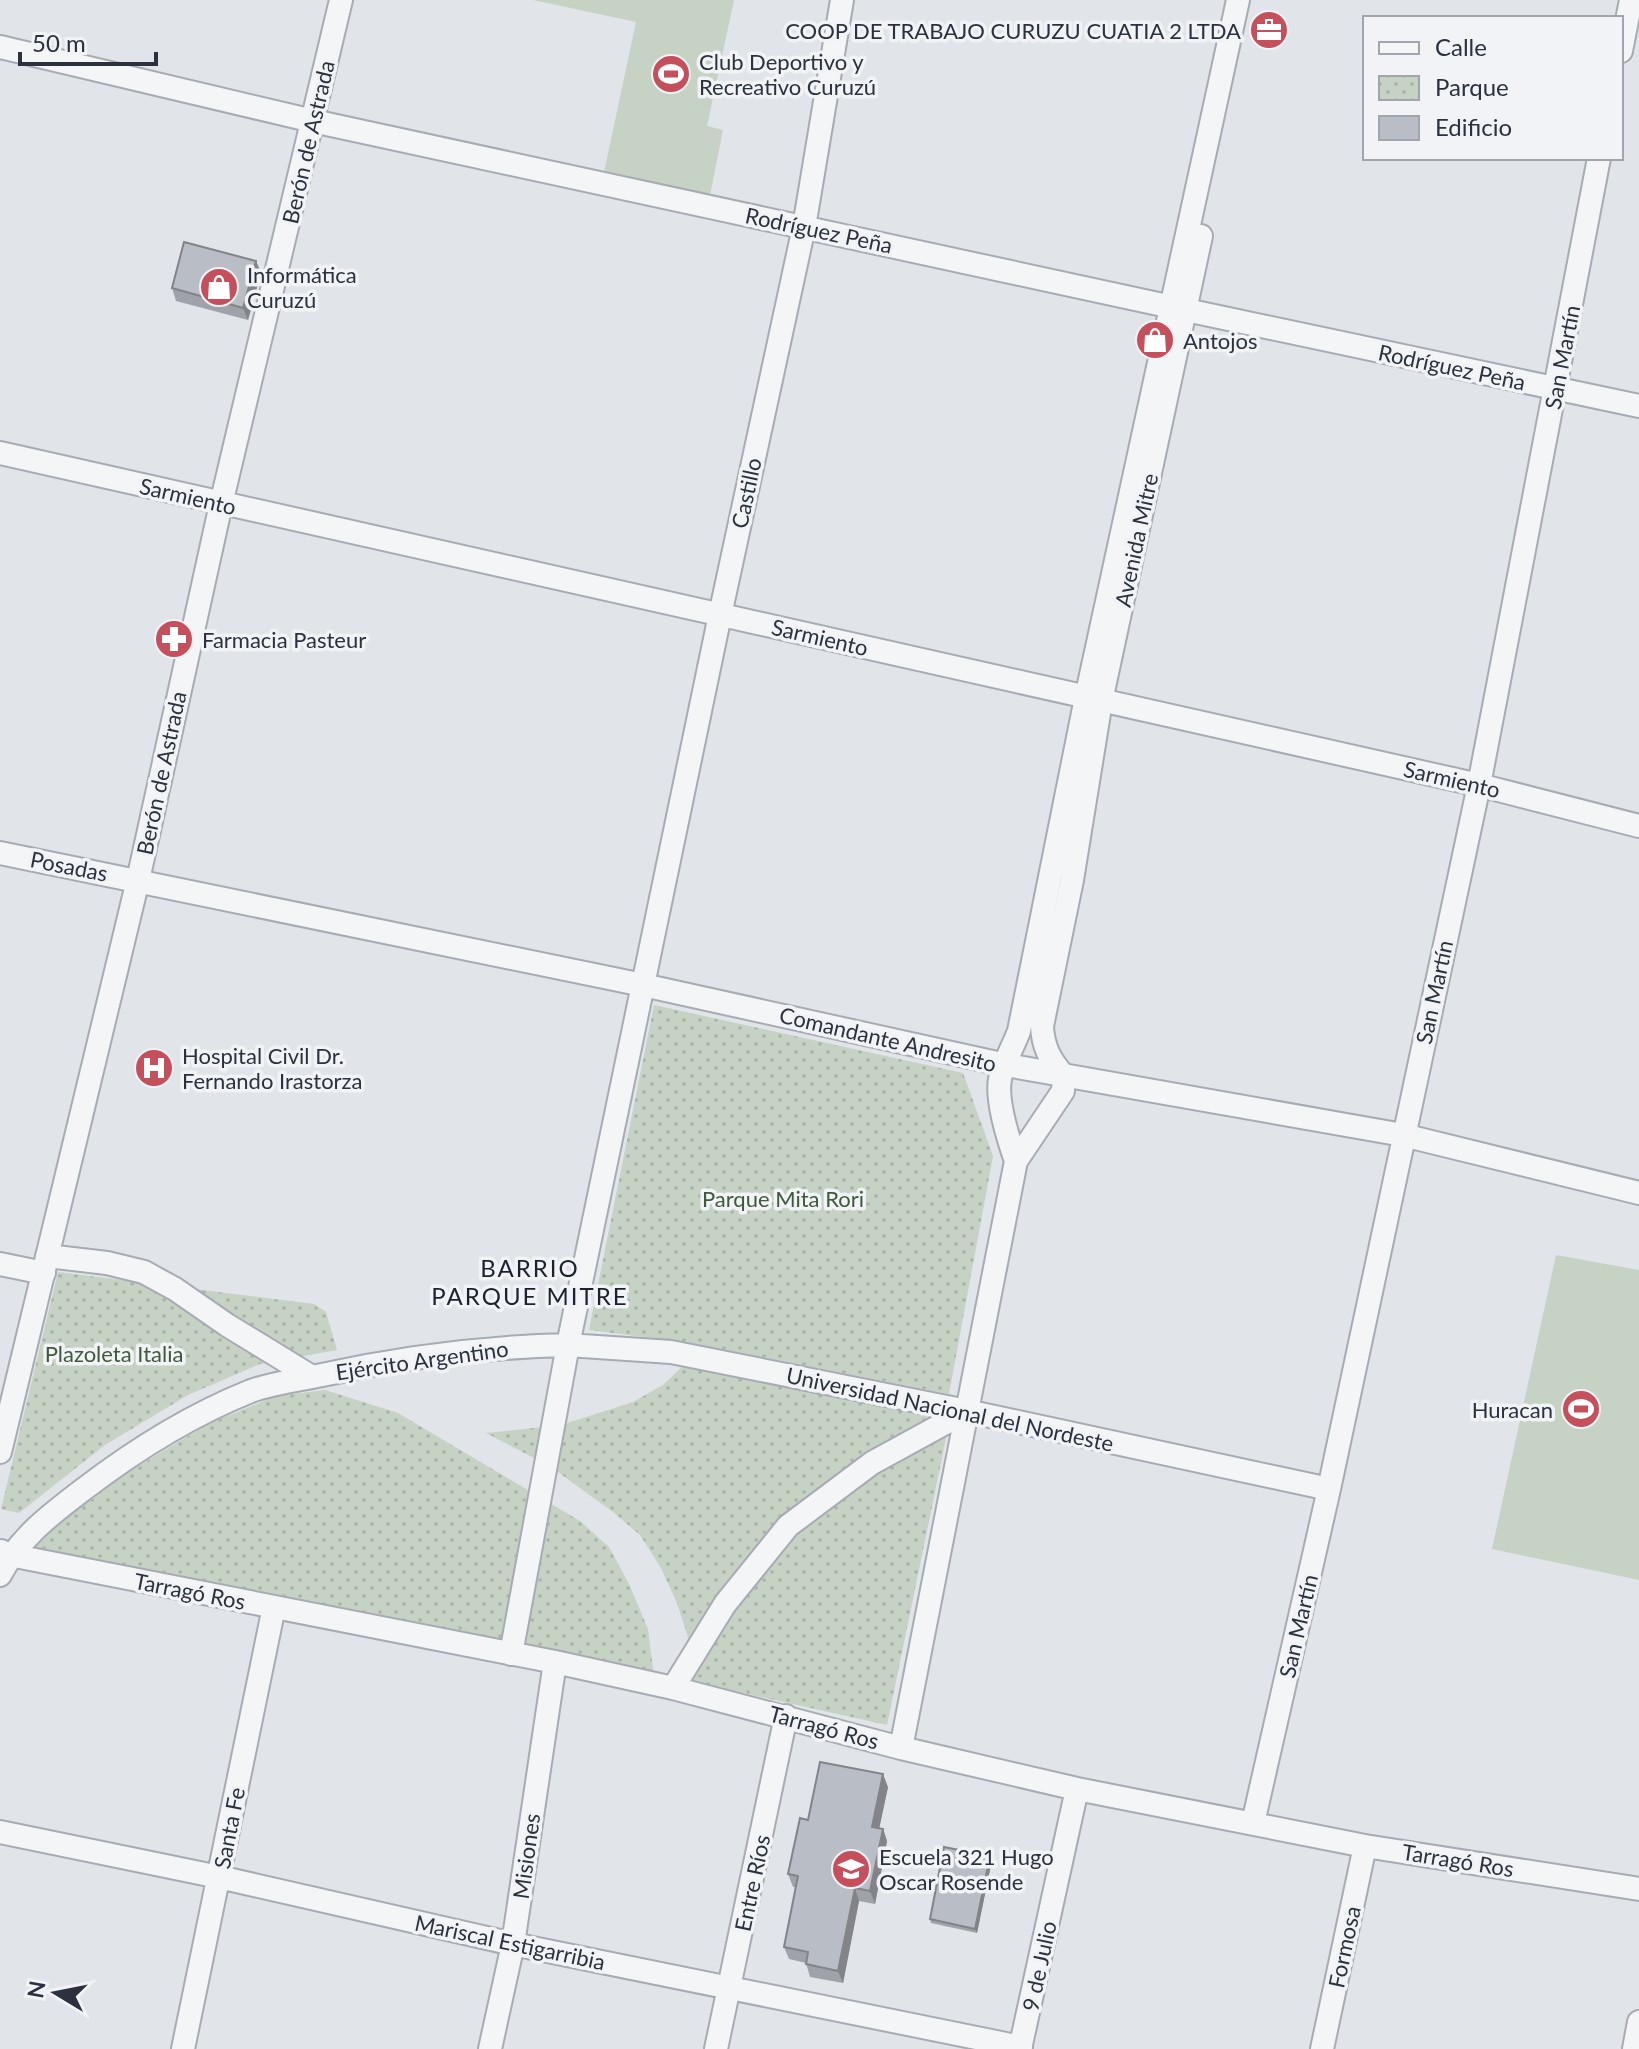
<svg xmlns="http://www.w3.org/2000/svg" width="1639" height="2049" font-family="Lato,sans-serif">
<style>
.park{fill:url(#park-dots)}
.pitch{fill:#c6d2c3}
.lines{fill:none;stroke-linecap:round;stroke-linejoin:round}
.minor-casing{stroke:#a7abb3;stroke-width:26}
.minor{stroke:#f4f5f7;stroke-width:22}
.wall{fill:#9fa3a9}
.shaded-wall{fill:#82848a}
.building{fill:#b9bdc5;stroke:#82848a;stroke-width:2}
.labels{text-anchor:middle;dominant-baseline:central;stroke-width:7;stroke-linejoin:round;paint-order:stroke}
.poi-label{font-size:22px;fill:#2b313f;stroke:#f1f3f6;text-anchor:start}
.street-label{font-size:22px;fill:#2b313f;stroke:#f1f3f6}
.park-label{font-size:22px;fill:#3e5a39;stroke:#f1f3f6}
.neighbourhood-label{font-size:24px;letter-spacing:2px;fill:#1d2230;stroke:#f1f3f6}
</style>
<defs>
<pattern id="park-dots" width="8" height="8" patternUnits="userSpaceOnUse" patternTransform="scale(2)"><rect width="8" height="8" fill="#c6d2c3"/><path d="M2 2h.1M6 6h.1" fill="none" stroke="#aab5a9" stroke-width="1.8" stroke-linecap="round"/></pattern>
</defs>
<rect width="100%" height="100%" fill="#e1e4e9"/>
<!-- park -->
<path class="park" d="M654,1005L963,1073L993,1156L949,1394L690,1343L589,1330Z
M58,1272L314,1304L326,1312L337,1350L260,1364L188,1395L105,1445L19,1513L1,1509Z
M682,1367L950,1419L887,1725L693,1682L688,1637L677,1603L661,1568L640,1535L613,1512L551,1467L486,1433L561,1425L633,1402L663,1385Z
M325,1390L398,1413L580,1521L609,1547L629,1584L648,1629L654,1676L31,1546L125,1474L210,1423L276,1396Z"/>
<!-- pitch -->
<path class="pitch" d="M533,0H734L707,126L723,130L709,200L603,177L636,22Z
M1556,1255L1639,1270V1580L1492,1549Z"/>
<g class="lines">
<!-- minor casing -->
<g class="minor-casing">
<path id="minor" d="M0,47L313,121L1186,310L1639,406
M1621,51L1631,0
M0,453L1479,785L1639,826
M0,853L643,985L1006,1065L1403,1135L1639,1193
M1064,1076C1050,1060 1043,1047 1042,1026L1072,880L1101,701L1201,236
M1016,1161C1009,1141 996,1100 1000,1079C1002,1066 1014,1045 1019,1031L1086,698L1238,0
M47,1256L107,1263L144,1272L175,1289L227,1325L312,1377
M0,1264L44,1273
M0,1452L138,880L221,504L341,0
M1,1551L10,1555L555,1662L673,1688L901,1748L1077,1789L1365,1846L1639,1889
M0,1575C20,1537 51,1514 84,1489C135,1450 191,1415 251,1391C273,1383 299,1380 322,1375C403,1357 484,1347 568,1345L720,615L804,227L842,0
M511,1654L568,1345L671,1352L967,1411L1329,1489
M673,1688L725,1604L788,1526L872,1463L967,1411
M901,1748L1016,1161L1063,1091L1064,1076
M1253,1823L1329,1489L1479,785L1599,158
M0,1832L219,1877L513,1944L1021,2047
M183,2049L274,1607
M490,2049L513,1944L555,1662
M716,2049L786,1716
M1020,2049L1077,1789
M1322,2049L1365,1846
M1634,2049L1639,2022"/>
</g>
<!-- minor -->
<use href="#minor" class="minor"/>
</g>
<!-- wall -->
<path class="wall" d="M256,261L261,273L248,320L176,301L172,288Z
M888,1787L879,1828L883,1829L887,1841L875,1904L859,1901L843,1983L810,1977L806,1963L789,1959L784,1947L796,1887H793L788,1874L808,1820Z
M990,1856L992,1860L977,1933L931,1923L930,1919Z"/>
<!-- shaded-wall -->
<path class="shaded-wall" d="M256,261L261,273L248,320L243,308Z
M883,1774L888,1787L877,1839L872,1827Z
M883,1829L887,1841L875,1904L870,1891Z
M990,1856L992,1860L977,1933L975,1929Z
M855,1888L859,1901L843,1983L838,1971Z"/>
<!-- building -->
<path class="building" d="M184,242L256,261L243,308L172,288Z
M820,1762L883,1774L872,1827L883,1829L870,1891L855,1888L838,1971L806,1964L808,1952L784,1947L798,1876L788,1874L800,1818L808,1820Z
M944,1847L990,1856L975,1929L930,1919Z"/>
<!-- icons -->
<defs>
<g id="office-disc" transform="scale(2)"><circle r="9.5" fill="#c54f5b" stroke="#f1f3f6"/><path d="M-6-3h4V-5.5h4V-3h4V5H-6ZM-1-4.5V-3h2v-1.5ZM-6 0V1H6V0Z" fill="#fff"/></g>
<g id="stadium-disc" transform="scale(2)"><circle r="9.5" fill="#c54f5b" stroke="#f1f3f6"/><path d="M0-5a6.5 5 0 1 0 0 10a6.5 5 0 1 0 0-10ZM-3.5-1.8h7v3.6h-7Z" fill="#fff"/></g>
<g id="shop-disc" transform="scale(2)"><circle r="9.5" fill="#c54f5b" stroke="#f1f3f6"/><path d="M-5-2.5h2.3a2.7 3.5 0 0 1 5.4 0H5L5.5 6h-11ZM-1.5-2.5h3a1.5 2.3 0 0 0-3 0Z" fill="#fff"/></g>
<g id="pharmacy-disc" transform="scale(2)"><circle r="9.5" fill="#c54f5b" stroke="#f1f3f6"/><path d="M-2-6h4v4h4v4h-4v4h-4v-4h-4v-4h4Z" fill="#fff"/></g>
<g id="hospital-disc" transform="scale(2)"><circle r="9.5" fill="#c54f5b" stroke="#f1f3f6"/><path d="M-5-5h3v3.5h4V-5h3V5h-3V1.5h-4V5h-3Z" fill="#fff"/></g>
<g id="school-disc" transform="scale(2)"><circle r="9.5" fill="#c54f5b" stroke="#f1f3f6"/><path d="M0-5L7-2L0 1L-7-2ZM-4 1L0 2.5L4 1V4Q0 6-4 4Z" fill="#fff"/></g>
</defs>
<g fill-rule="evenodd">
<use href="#office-disc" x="1269" y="30"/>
<use href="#stadium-disc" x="671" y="74"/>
<use href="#shop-disc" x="219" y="287"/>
<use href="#shop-disc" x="1155" y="340"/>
<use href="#pharmacy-disc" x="174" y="639"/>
<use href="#hospital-disc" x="154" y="1068"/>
<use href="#stadium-disc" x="1581" y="1409"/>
<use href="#school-disc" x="851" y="1869"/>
</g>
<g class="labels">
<!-- poi labels -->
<g class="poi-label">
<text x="1241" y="30" text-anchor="end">COOP DE TRABAJO CURUZU CUATIA 2 LTDA</text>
<text x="699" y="61">Club Deportivo y<tspan x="699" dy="25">Recreativo Curuzú</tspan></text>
<text x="247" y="274">Informática<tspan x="247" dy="25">Curuzú</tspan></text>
<text x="1183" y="340">Antojos</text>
<text x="202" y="639">Farmacia Pasteur</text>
<text x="182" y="1055">Hospital Civil Dr.<tspan x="182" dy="25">Fernando Irastorza</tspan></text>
<text x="1553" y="1409" text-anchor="end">Huracan</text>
<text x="879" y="1856">Escuela 321 Hugo<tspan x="879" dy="25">Oscar Rosende</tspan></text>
</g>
<!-- street labels -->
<g class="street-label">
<text transform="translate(308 142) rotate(-77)">Berón de Astrada</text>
<text transform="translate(819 230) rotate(12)">Rodríguez Peña</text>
<text transform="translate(1562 357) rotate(-79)">San Martín</text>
<text transform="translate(1452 367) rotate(12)">Rodríguez Peña</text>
<text transform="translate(746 493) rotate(-78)">Castillo</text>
<text transform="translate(188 496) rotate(13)">Sarmiento</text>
<text transform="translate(1136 540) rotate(-78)">Avenida Mitre</text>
<text transform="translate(820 637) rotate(13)">Sarmiento</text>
<text transform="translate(161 773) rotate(-78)">Berón de Astrada</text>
<text transform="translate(1452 779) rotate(13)">Sarmiento</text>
<text transform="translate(69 866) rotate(11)">Posadas</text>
<text transform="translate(1434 992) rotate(-78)">San Martín</text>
<text transform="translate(888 1039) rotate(13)">Comandante Andresito</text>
<text transform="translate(422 1360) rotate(-8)">Ejército Argentino</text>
<text transform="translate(950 1409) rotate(12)">Universidad Nacional del Nordeste</text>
<text transform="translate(190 1591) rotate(11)">Tarragó Ros</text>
<text transform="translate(1298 1626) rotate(-77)">San Martín</text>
<text transform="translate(824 1727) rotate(15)">Tarragó Ros</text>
<text transform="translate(229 1828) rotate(-79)">Santa Fe</text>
<text transform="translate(526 1856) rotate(-82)">Misiones</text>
<text transform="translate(1458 1860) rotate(9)">Tarragó Ros</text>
<text transform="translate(752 1883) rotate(-78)">Entre Ríos</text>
<text transform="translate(510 1942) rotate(12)">Mariscal Estigarribia</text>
<text transform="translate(1344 1947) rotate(-78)">Formosa</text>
<text transform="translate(1039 1966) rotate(-78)">9 de Julio</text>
</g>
<!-- park labels -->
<g class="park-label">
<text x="783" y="1198">Parque Mita Rori</text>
<text x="114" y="1353">Plazoleta Italia</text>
</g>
<!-- neighbourhood labels -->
<g class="neighbourhood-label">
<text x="530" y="1267">BARRIO<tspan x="530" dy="28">PARQUE MITRE</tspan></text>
</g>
</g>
<!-- legend -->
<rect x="1363" y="16" width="260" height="144" fill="#f1f3f6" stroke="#a2a5ad" stroke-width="2"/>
<rect x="1379" y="42" width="40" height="12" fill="#f4f5f7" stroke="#a2a5ad" stroke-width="2"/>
<text x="1435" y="56" font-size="24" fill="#2b313f">Calle</text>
<rect x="1379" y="76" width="40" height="24" fill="url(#park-dots)" stroke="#a2a5ad" stroke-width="2"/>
<text x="1435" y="96" font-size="24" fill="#2b313f">Parque</text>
<rect x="1379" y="116" width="40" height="24" fill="#b9bdc5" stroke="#a2a5ad" stroke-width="2"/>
<text x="1435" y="136" font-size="24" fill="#2b313f">Edificio</text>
<!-- north arrow -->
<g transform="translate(56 1993) rotate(280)" stroke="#f1f3f6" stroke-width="6" paint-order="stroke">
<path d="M0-6L14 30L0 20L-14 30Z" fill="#2b313f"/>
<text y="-12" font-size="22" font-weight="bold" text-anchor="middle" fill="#2b313f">N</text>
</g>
<!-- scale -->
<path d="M20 52v12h136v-12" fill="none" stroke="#2b313f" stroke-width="4"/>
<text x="32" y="52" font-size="24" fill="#2b313f" stroke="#f1f3f6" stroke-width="6" paint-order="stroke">50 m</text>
</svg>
